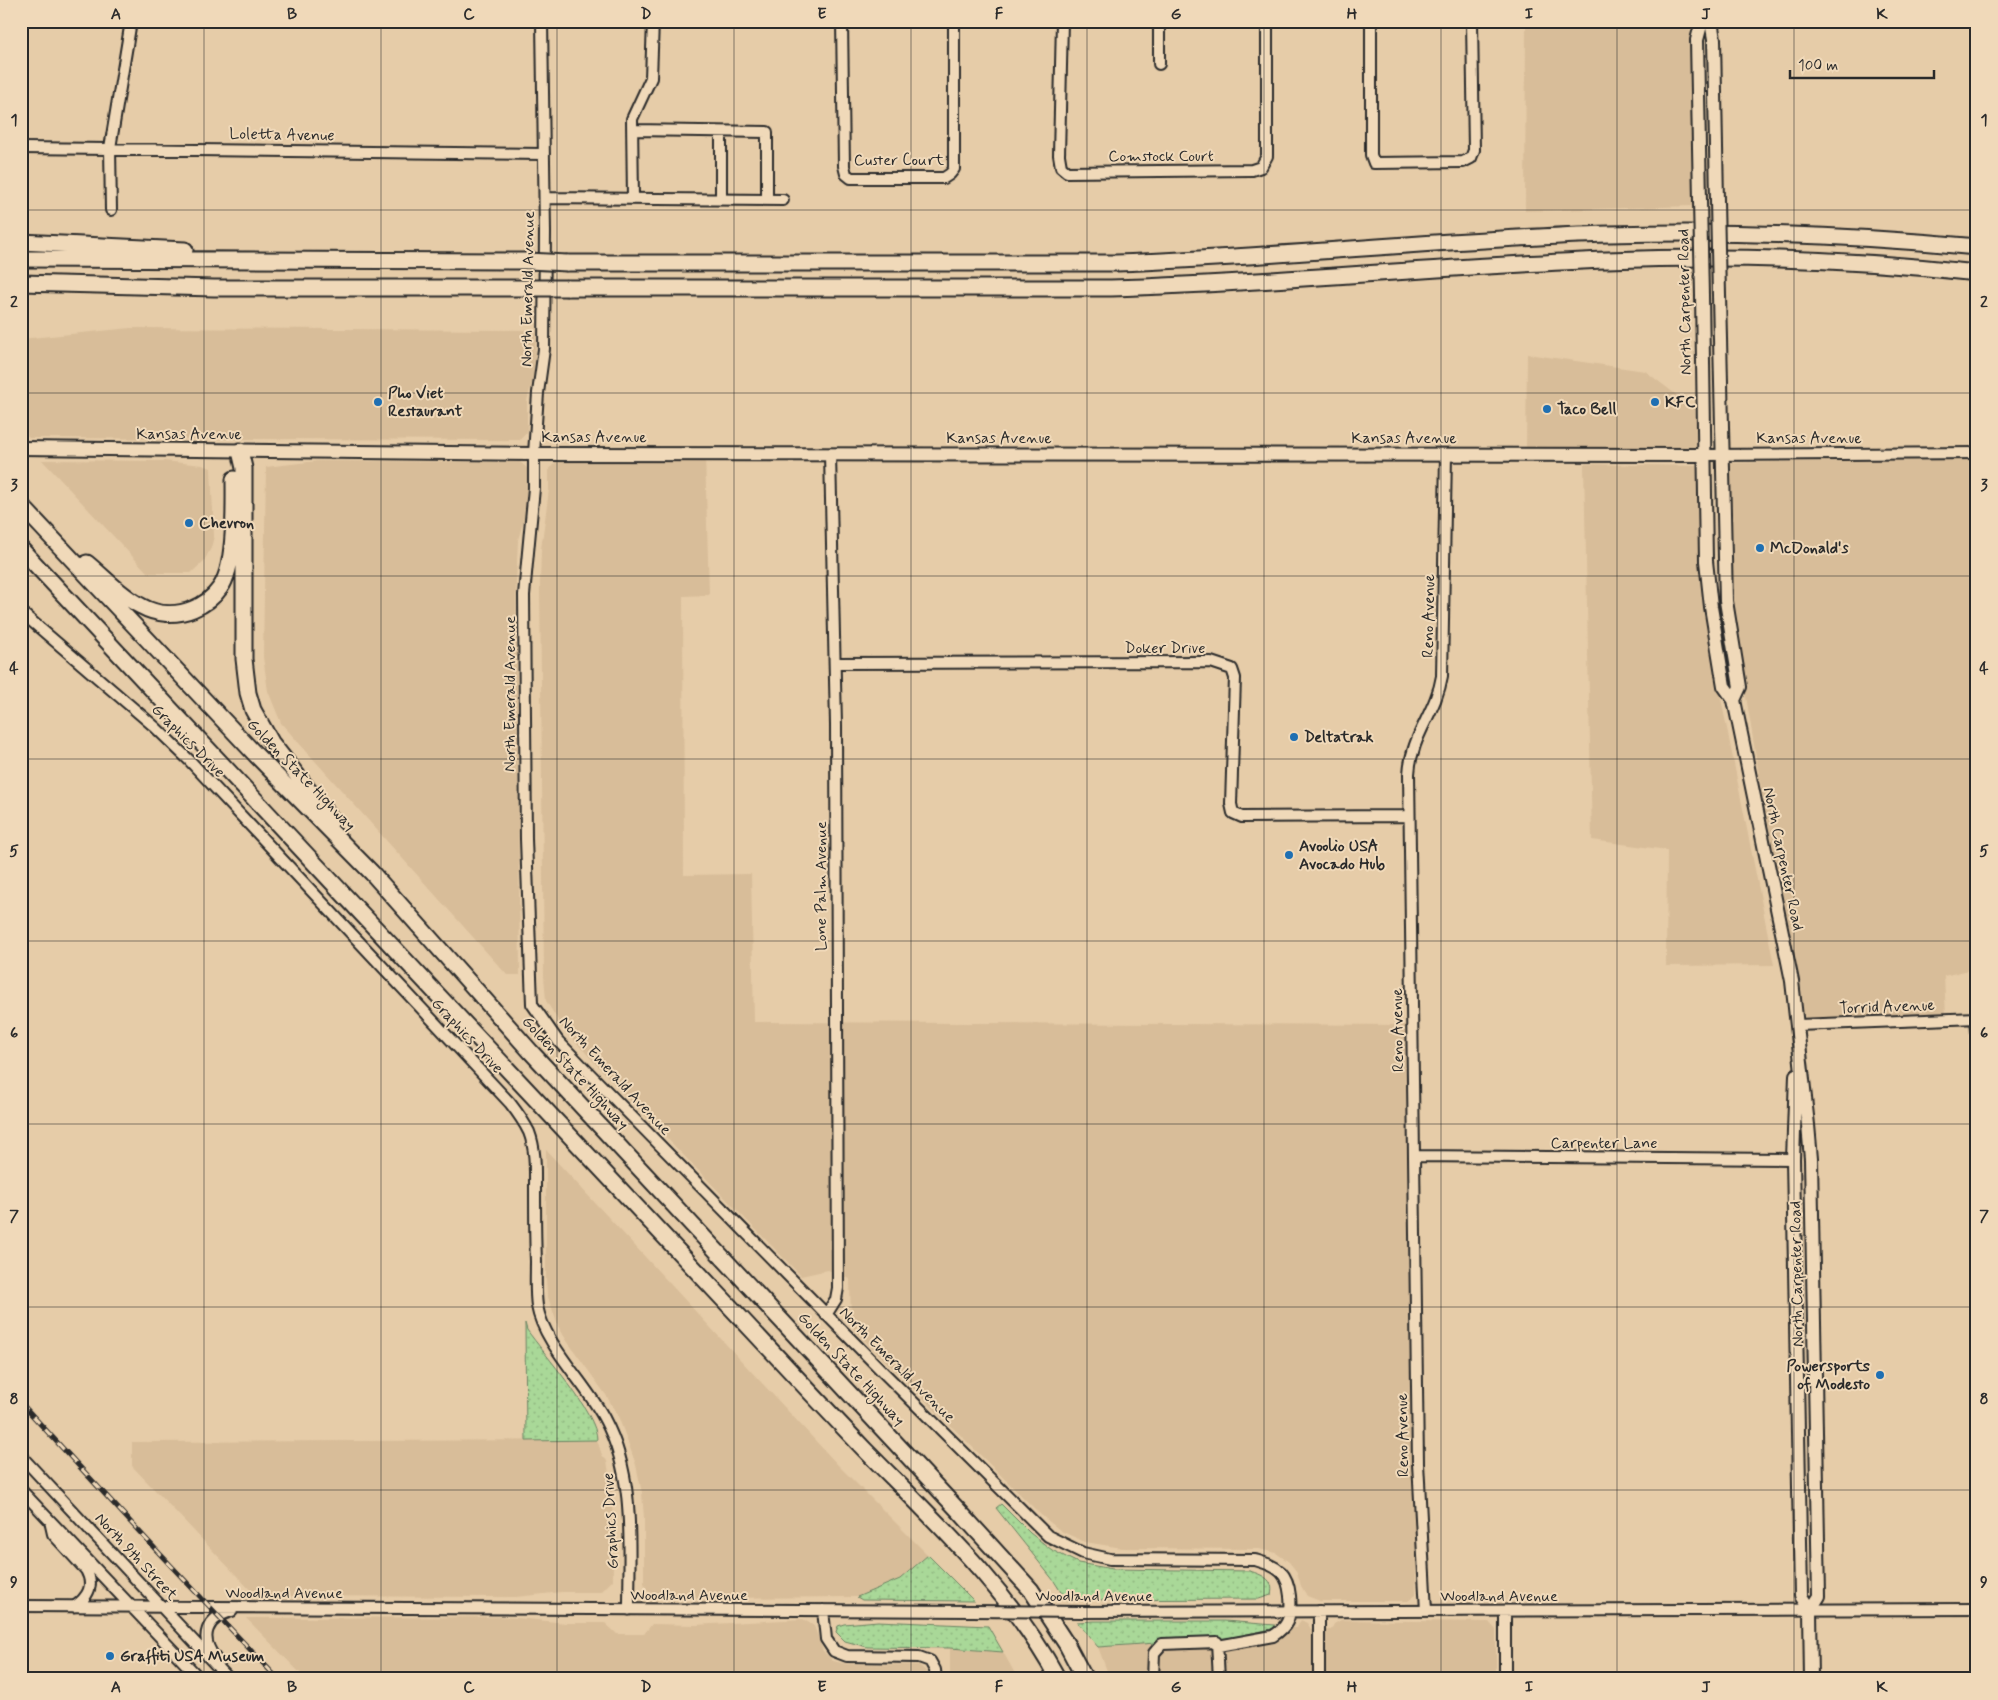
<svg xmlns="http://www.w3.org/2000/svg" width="1998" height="1700" font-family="Mynerve,sans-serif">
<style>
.built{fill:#d8bd99}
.grass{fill:url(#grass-dots);stroke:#6a8262}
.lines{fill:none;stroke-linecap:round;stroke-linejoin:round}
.minor-casing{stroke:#2b2b2b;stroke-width:14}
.major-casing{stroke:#2b2b2b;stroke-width:16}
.highway-casing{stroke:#2b2b2b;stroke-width:19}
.minor{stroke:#f0d9b9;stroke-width:10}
.major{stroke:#f0d9b9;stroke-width:12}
.highway{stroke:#f0d9b9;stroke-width:15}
.rail-casing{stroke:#2b2b2b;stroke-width:5}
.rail{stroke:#f0d9b9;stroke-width:3;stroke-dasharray:9;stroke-linecap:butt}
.minor-bridge-casing{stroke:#2b2b2b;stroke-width:14;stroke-linecap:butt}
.major-bridge-casing{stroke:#2b2b2b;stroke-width:16;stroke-linecap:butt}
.highway-bridge-casing{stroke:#2b2b2b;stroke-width:19;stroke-linecap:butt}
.minor-bridge{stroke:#f0d9b9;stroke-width:10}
.major-bridge{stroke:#f0d9b9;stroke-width:12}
.highway-bridge{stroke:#f0d9b9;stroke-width:15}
.grid{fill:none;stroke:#2b2b2b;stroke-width:1;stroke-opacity:0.55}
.poi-dot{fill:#1f6fb2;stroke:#f0d9b9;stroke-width:2}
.labels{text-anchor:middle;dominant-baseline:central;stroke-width:4;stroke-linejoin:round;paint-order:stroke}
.street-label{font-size:16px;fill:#2b2b2b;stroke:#f0d9b9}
.poi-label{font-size:16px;font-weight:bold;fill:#2b2b2b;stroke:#f0d9b9;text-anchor:start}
.neatline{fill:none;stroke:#2b2b2b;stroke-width:2}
.grid-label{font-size:16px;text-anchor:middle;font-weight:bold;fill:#2b2b2b}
</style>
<defs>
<pattern id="grass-dots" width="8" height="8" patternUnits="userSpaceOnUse" patternTransform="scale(1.25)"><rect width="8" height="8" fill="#a9d898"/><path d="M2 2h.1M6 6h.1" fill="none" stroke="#92ba83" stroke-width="1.8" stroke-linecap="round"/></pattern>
</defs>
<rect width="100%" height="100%" fill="#e6cca8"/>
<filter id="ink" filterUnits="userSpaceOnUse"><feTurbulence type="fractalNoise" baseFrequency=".02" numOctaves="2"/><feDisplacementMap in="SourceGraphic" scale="10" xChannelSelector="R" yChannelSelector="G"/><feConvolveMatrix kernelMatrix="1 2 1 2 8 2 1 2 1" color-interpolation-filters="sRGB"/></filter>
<g filter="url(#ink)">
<!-- built -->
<path class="built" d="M1526,21H1690L1693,206L1525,211Z
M131,328L536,330L535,371L527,401V432L520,440L29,438L21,427V339Z
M1527,354L1645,371L1695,409L1698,451L1526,452Z
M705,454L709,595L683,596L684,875L751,874L754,1022L1413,1025L1416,1595L1408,1601H1320L1307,1596L1301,1586L1297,1572L1289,1562L1276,1553L1259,1549L1122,1548L1085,1542L1061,1531L1041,1515L854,1330L851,1323L850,1279L828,1270L801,1276L622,1092L563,1028L546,1001L544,976L540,583L541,549L549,490V469L556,462Z
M1977,458V968L1944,976L1946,1016L1805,1019L1762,793L1734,624L1730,463Z
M42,460L164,461L202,465L211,468L214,536L211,548L204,561L191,573H148Z
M317,461L520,462L528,469L525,516L518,540L516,584L520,975H507L281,723L268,691L263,657L266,467Z
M1584,464L1697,466L1699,555L1704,613L1774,965L1666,966L1667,850L1592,840Z
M546,1150L837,1464L928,1555L900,1579L857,1597L697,1598L668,1593H652L647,1590L644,1583V1518L642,1493L636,1465L629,1445L618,1416L606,1395L567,1341L558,1326L547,1294L546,1277Z
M597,1440L602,1455L607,1461L612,1492L613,1580L601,1592H562L516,1597L256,1596L132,1466V1442Z
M507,1617L566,1623H605L617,1634H644L652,1624L695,1625L803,1619L814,1626L823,1651L833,1661L847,1664L919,1665L929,1674V1679H306L246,1618Z
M1301,1620L1307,1623L1311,1629L1331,1630L1334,1624L1341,1620L1489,1622L1496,1630V1679H1110L1098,1647L1229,1638L1276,1628H1297Z
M950,1648L1003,1652L1018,1679H950Z"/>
<!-- grass -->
<path class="grass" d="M525,1323L527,1330C544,1354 598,1414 597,1440L526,1441Z
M1001,1504L1030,1533L1052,1550L1078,1563L1113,1569L1250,1571C1262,1575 1275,1579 1271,1595L1259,1599L1066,1600L1054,1581L996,1508Z
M928,1555L974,1601L862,1600L857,1597L900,1579Z
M878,1621L988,1626L1003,1652L950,1648L867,1647L845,1641L836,1632L838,1626L844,1624Z
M1094,1621H1225L1275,1625L1276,1628L1229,1638L1098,1647L1077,1622Z"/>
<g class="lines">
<!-- minor casing -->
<g class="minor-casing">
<path id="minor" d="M542,21L545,232L544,349L538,393L534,454V488L524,595L526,839L532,1004L558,1041L585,1069L884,1373L1048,1536L1083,1553L1110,1559L1255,1560C1265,1563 1273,1565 1281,1572C1291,1582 1293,1609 1287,1622C1284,1628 1279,1632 1273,1636L1218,1646
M842,21L844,166L846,174L851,178H944L950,174L954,169V21
M1062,21L1059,155L1061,167L1067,172L1252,170L1261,167L1267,156V21
M1371,21V155L1374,163L1463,162L1471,158L1474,150L1472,21
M1159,64V21
M633,130L767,132V200
M721,132V199
M21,148L543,154
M545,198L783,200
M633,199L632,119L651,78L653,21
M111,210L110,148L131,21
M1704,455L1977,453
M21,612L155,727L190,761L510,1103C517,1112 524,1122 529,1132C536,1150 535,1170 535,1188C535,1213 535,1237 536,1261C536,1276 535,1291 537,1306C544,1345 587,1384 605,1420C636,1478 629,1546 629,1610
M835,663L1211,662L1232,669L1235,678L1231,804L1233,813L1242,817L1409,816
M1976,1018L1977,1035
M1798,1025L1977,1018
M1414,1156L1793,1159
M826,1315L836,1299L838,1288L836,725L830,454
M21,1456L229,1679
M21,1490L200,1679
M50,1521L53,1534L86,1570C95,1586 88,1597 74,1607
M21,1606L972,1611
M823,1610L826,1639L834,1651L847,1656L919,1657L930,1661L935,1670L936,1679
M1319,1611V1679
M1426,1611L1418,1463L1409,774C1411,735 1436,713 1442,676L1446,455
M1505,1611V1679
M1081,1612L1977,1609
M215,1658C199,1637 206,1618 232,1611
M1153,1679L1154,1653L1162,1644L1217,1642L1219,1679"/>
</g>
<!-- major casing -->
<g class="major-casing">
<path id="major" d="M1711,21L1714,39L1717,201
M1700,201L1697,40L1702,21
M1702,295L1706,561L1711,607L1724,686L1734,700L1792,981L1808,1125L1811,1159L1819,1596L1810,1610L1811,1679
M1719,295L1726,601L1740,687L1734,700
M21,448L534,454L1704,455
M1796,1075L1793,1159L1801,1596L1810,1610"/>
</g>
<!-- highway casing -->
<g class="highway-casing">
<path id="highway" d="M21,242L185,250
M21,259L528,261
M567,263H1116C1280,257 1444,239 1609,234C1732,231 1854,235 1977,247
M21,283L214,288H528
M567,288H1111C1277,283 1442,266 1607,260C1730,255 1854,259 1977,273
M240,451L244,468V659L248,693L253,710L271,742L332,820
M21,505L256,755L372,873L531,1052L959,1511L1031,1590L1067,1645L1085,1679
M21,549C254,799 488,1049 722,1298C770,1349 817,1400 865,1450C935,1521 1010,1590 1058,1679
M87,563C104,577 121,596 141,606C157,615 176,616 193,609C203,605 213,598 220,588C236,566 234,507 234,479"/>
</g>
<!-- minor -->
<use href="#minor" class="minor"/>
<!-- major -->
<use href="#major" class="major"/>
<!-- highway -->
<use href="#highway" class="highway"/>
<!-- rail casing -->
<g class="rail-casing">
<path id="rail" d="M21,1403L159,1553L278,1679"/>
</g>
<!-- rail -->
<use href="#rail" class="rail"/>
<!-- minor-bridge casing -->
<g class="minor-bridge-casing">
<path id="minor-bridge" d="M972,1611L1081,1612"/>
</g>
<!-- major-bridge casing -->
<g class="major-bridge-casing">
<path id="major-bridge" d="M1700,201L1702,295
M1717,201L1719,295"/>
</g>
<!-- highway-bridge casing -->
<g class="highway-bridge-casing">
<path id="highway-bridge" d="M528,261L567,263
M528,288H567"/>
</g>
<!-- minor-bridge -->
<use href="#minor-bridge" class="minor-bridge"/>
<!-- major-bridge -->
<use href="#major-bridge" class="major-bridge"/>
<!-- highway-bridge -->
<use href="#highway-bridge" class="highway-bridge"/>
</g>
</g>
<!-- grid -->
<path class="grid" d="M204,21V1679M381,21V1679M557,21V1679M734,21V1679M911,21V1679M1087,21V1679M1264,21V1679M1441,21V1679M1617,21V1679M1794,21V1679M21,210H1977M21,393H1977M21,576H1977M21,759H1977M21,941H1977M21,1124H1977M21,1307H1977M21,1490H1977"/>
<!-- markers -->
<g class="poi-dot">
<circle cx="378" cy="402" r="5"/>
<circle cx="1655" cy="402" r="5"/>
<circle cx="1547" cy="409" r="5"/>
<circle cx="189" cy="523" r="5"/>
<circle cx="1760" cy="548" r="5"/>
<circle cx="1294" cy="737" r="5"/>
<circle cx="1289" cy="855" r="5"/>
<circle cx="1880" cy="1375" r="5"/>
<circle cx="110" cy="1656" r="5"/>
</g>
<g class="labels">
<!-- street labels -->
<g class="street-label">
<text transform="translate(282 135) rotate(1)">Loletta Avenue</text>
<text x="1161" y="156">Comstock Court</text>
<text x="899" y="160">Custer Court</text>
<text transform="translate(528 289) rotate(-89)">North Emerald Avenue</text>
<text transform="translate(1685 302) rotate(-91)">North Carpenter Road</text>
<text x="189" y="434">Kansas Avenue</text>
<text x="594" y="437">Kansas Avenue</text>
<text x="999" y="438">Kansas Avenue</text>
<text x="1404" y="438">Kansas Avenue</text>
<text x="1809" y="438">Kansas Avenue</text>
<text transform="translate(1429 616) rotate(-89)">Reno Avenue</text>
<text x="1165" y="648">Doker Drive</text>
<text transform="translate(510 694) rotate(-90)">North Emerald Avenue</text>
<text transform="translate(188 741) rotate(45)">Graphics Drive</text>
<text transform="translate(301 775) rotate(46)">Golden State Highway</text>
<text transform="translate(1783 859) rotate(78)">North Carpenter Road</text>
<text transform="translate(821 886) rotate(-90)">Lone Palm Avenue</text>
<text transform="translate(1887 1007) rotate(-2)">Torrid Avenue</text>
<text transform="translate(1398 1030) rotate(-91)">Reno Avenue</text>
<text transform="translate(467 1036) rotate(47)">Graphics Drive</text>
<text transform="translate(575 1073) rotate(47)">Golden State Highway</text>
<text transform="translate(615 1076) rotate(47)">North Emerald Avenue</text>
<text x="1604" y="1143">Carpenter Lane</text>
<text transform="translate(1797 1274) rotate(-91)">North Carpenter Road</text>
<text transform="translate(897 1365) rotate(45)">North Emerald Avenue</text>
<text transform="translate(851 1369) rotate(47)">Golden State Highway</text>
<text transform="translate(1403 1435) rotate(-91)">Reno Avenue</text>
<text transform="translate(611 1521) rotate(-93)">Graphics Drive</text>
<text transform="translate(136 1557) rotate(47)">North 9th Street</text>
<text x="284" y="1593">Woodland Avenue</text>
<text x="689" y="1595">Woodland Avenue</text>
<text x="1094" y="1596">Woodland Avenue</text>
<text x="1499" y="1596">Woodland Avenue</text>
</g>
<!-- poi labels -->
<g class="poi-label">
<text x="388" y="393">Pho Viet<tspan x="388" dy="18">Restaurant</tspan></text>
<text x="1665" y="402">KFC</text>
<text x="1557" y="409">Taco Bell</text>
<text x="199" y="523">Chevron</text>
<text x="1770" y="548">McDonald's</text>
<text x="1304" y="737">Deltatrak</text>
<text x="1299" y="846">Avoolio USA<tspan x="1299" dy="18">Avocado Hub</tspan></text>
<text x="1870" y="1366" text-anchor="end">Powersports<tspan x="1870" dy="18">of Modesto</tspan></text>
<text x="120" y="1656">Graffiti USA Museum</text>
</g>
</g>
<!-- margin -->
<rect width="1998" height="1700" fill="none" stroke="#f0d9b9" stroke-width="55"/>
<!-- scale -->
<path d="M1790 70v8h144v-8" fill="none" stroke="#2b2b2b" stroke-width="2.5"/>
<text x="1798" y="70" font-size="15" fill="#2b2b2b" stroke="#f0d9b9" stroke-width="4" paint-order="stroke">100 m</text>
<rect x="28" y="28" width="1942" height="1644" class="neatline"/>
<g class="grid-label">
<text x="116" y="19">A</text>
<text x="292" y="19">B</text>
<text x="469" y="19">C</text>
<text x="646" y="19">D</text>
<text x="822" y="19">E</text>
<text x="999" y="19">F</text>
<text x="1176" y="19">G</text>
<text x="1352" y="19">H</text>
<text x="1529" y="19">I</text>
<text x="1706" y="19">J</text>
<text x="1882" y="19">K</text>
<text x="14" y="125">1</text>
<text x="1984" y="125">1</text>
<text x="14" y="307">2</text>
<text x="1984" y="307">2</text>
<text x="14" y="490">3</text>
<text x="1984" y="490">3</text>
<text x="14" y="673">4</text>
<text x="1984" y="673">4</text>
<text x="14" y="856">5</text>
<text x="1984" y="856">5</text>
<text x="14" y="1038">6</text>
<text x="1984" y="1038">6</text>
<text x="14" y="1221">7</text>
<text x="1984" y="1221">7</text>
<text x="14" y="1404">8</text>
<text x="1984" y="1404">8</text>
<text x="14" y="1587">9</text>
<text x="1984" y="1587">9</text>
<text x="116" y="1692">A</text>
<text x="292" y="1692">B</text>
<text x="469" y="1692">C</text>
<text x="646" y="1692">D</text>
<text x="822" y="1692">E</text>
<text x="999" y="1692">F</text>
<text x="1176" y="1692">G</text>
<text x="1352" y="1692">H</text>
<text x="1529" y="1692">I</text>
<text x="1706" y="1692">J</text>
<text x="1882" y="1692">K</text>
</g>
</svg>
